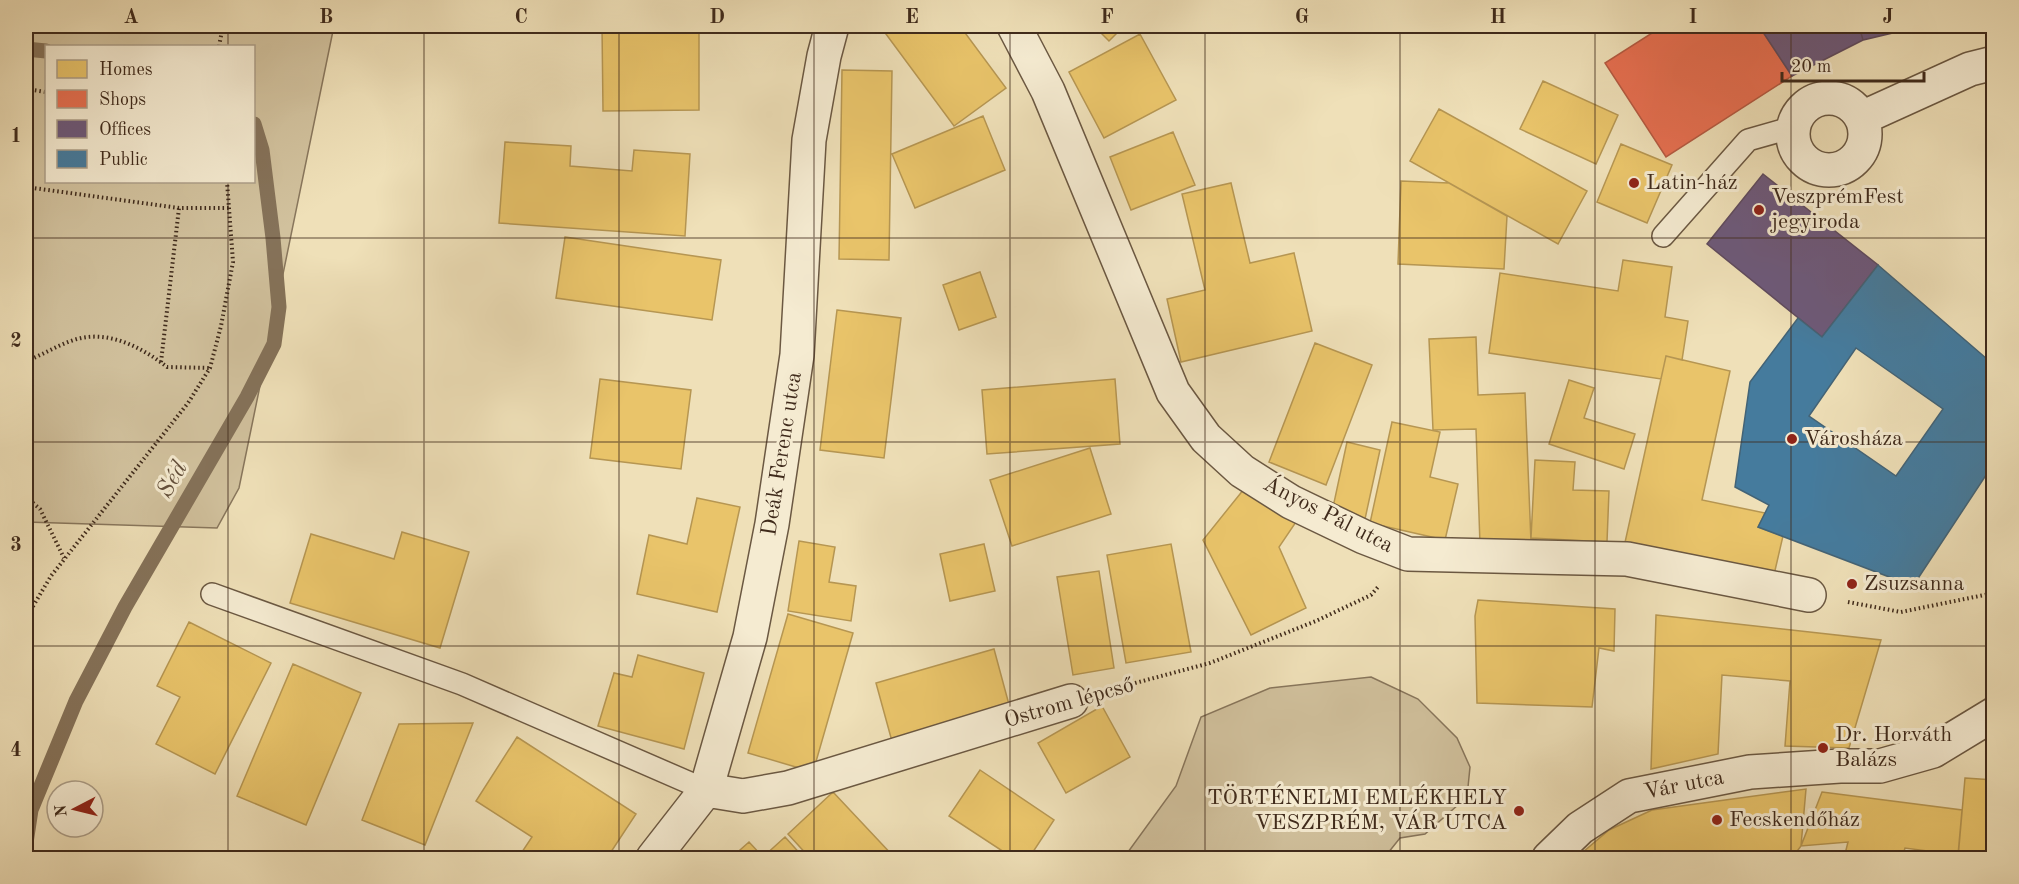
<svg xmlns="http://www.w3.org/2000/svg" width="2019" height="884" font-family="'Old Standard TT',serif">
<style>
.green{fill:#d1c19d;stroke:#88765c;stroke-width:1.5;fill-rule:evenodd}
.homes{fill:#e9c46a;stroke:#b69652;stroke-width:1.5}
.shops{fill:#e76f51;stroke:#b55a41;stroke-width:1.5}
.offices{fill:#6d597a;stroke:#5f4b5e;stroke-width:1.5}
.public{fill:#457b9d;stroke:#436376;stroke-width:1.5;fill-rule:evenodd}
.lines{fill:none;stroke-linecap:round;stroke-linejoin:round}
.stream{stroke:#857259;stroke-width:15}
.service-casing{stroke:#6b5842;stroke-width:24}
.minor-casing{stroke:#6b5842;stroke-width:36}
.path{stroke:#3f2a1b;stroke-width:4;stroke-dasharray:1.5 3;stroke-linecap:butt}
.service{stroke:#f5ebd1;stroke-width:21}
.minor{stroke:#f5ebd1;stroke-width:33}
.grid{fill:none;stroke:#3f2a1b;stroke-width:1.5;stroke-opacity:0.55}
.poi-dot{fill:#8f2418;stroke:#f5ebd1;stroke-width:2}
.labels{text-anchor:middle;dominant-baseline:central;stroke-width:6;stroke-linejoin:round;paint-order:stroke}
.poi-label{font-size:22px;fill:#3f2a1b;stroke:#f5ebd1;text-anchor:start}
.street-label{font-size:22px;fill:#3f2a1b;stroke:#f5ebd1}
.water-label{font-size:24px;font-style:italic;fill:#624e3a;stroke:#f5ebd1}
.neatline{fill:none;stroke:#3f2a1b;stroke-width:2}
.grid-label{font-size:20px;text-anchor:middle;font-weight:bold;fill:#3f2a1b}
</style>
<rect width="100%" height="100%" fill="#efe0b8"/>
<filter id="stains"><feTurbulence type="fractalNoise" baseFrequency=".00333" numOctaves="4"/><feColorMatrix values="0 0 0 0 .2 0 0 0 0 .09 0 0 0 0 .02 0 0 0 .5 -.17"/></filter>
<radialGradient id="worn" r=".72"><stop offset=".6" stop-color="#630" stop-opacity="0"/><stop offset="1" stop-color="#630" stop-opacity=".3"/></radialGradient>
<!-- green -->
<path class="green" d="M26,26H334L239,488L217,528L26,522ZM46,46H254V182H46Z
M1371,677L1418,699L1457,738L1470,767L1467,797L1425,834L1400,838L1384,858H1128V852L1176,786L1201,717L1270,688Z"/>
<!-- homes -->
<path class="homes" d="M602,26H699V110L603,111Z
M880,26H960L1006,88L954,126Z
M1094,26H1124L1109,41Z
M1140,34L1176,100L1104,138L1069,72Z
M842,70L892,71L889,260L839,259Z
M1543,81L1618,115L1596,164L1520,129Z
M1439,109L1587,191L1558,244L1410,161Z
M983,116L1005,170L915,208L892,154Z
M1173,132L1195,185L1131,210L1110,157Z
M505,142L571,146L570,166L632,171L634,150L690,154L685,236L499,223Z
M1621,144L1672,165L1647,223L1597,202Z
M1401,181L1449,183L1507,216L1504,269L1398,264Z
M1231,183L1250,263L1294,253L1312,331L1181,362L1167,299L1205,290L1182,194Z
M565,237L721,260L712,320L556,298Z
M1623,260L1672,267L1665,317L1688,321L1682,360L1666,356L1661,379L1489,353L1500,273L1618,291Z
M980,272L996,317L959,330L943,285Z
M837,310L901,318L884,458L820,450Z
M1476,337L1478,395L1525,393L1531,542L1480,544L1476,429L1433,430L1429,339Z
M1315,343L1372,365L1326,485L1269,462Z
M1666,356L1730,371L1702,500L1765,513L1758,527L1783,536L1773,579L1624,547Z
M600,379L691,390L681,469L590,458Z
M1115,379L1120,444L987,454L982,390Z
M1569,380L1594,388L1584,418L1635,434L1624,469L1549,444Z
M1392,422L1440,432L1430,477L1458,484L1445,540L1370,523Z
M1347,442L1380,450L1365,519L1332,512Z
M1090,448L1111,514L1012,546L990,480Z
M1535,460L1575,462L1573,490L1609,491L1607,542L1531,538Z
M1244,489L1296,522L1279,547L1306,608L1251,635L1203,540Z
M697,498L740,507L717,612L637,594L649,535L687,544Z
M402,532L469,552L440,648L290,603L311,534L394,559Z
M799,541L835,547L829,582L856,586L851,621L788,611Z
M984,544L995,591L950,601L940,554Z
M1171,544L1191,652L1126,663L1107,555Z
M1099,571L1114,668L1073,675L1057,577Z
M1478,600L1615,609L1614,651L1599,648L1592,707L1477,703L1475,616Z
M788,614L853,633L813,772L748,753Z
M1656,615L1881,640L1849,748L1785,746L1790,681L1722,675L1718,754L1651,769Z
M189,622L271,663L215,774L156,744L180,697L157,686Z
M994,649L1011,712L893,745L876,683Z
M638,655L704,673L684,749L598,726L614,673L632,677Z
M293,664L361,693L306,825L237,796Z
M1102,706L1130,757L1066,793L1038,743Z
M473,723L425,845L362,820L399,724Z
M517,737L636,814L607,858H518L532,837L476,801Z
M980,770L1054,820L1029,858H1013L949,816Z
M1965,778L1994,780V858H1958Z
M1806,789L1801,846L1792,858H1576L1609,830L1652,810Z
M833,792L895,858H810L788,834Z
M1822,792L1962,810L1958,855L1905,848L1902,858H1844L1848,842L1801,846Z
M785,837L804,858H731L749,842L763,857Z
M102,851L154,858H101Z"/>
<!-- shops -->
<path class="shops" d="M1663,26H1759L1792,76L1666,157L1605,63Z"/>
<!-- offices -->
<path class="offices" d="M1759,26H1859L1863,40L1792,76Z
M1859,26H1922L1863,40Z
M1763,174L1878,265L1822,337L1707,244Z"/>
<!-- public -->
<path class="public" d="M1878,265L1994,365V463L1913,586L1758,527L1769,505L1735,487L1750,382L1798,318L1822,337ZM1856,348L1943,409L1896,476L1809,416Z"/>
<g class="lines">
<!-- stream -->
<path class="stream" d="M26,49L46,51
M26,843L31,810L76,701L125,607L247,397L274,344L279,307L273,238L262,150L254,124"/>
<!-- service casing -->
<g class="service-casing">
<path id="service" d="M1663,236L1748,140L1794,127
M212,594L462,684L706,790"/>
</g>
<!-- minor casing -->
<g class="minor-casing">
<path id="minor" d="M1014,26L1048,91L1173,392L1206,438L1242,471L1291,502L1364,537L1408,554L1627,559L1809,595
M1793 134a36 36 0 1 1 72 0a36 36 0 1 1-72 0Z
M1862,118L1970,69L1994,63
M706,790L743,796L788,788L1071,701
M653,858L706,790L750,637L772,524L797,355L809,140L824,56L832,26
M1549,858L1580,828L1629,796L1750,772L1840,766H1880L1933,751L1994,714"/>
</g>
<!-- path -->
<path class="path" d="M219,46L223,26
M26,89L46,92
M26,187L179,208H229
M26,361C43,355 59,344 77,339C109,330 143,348 167,367L210,368
M161,362L179,208
M26,497L40,509L64,558
M1848,602L1901,612L1994,593
M26,618L51,576L188,403L210,368L221,326L233,262L227,182
M1109,690L1210,663L1316,621L1371,595L1378,587"/>
<!-- service -->
<use href="#service" class="service"/>
<!-- minor -->
<use href="#minor" class="minor"/>
</g>
<!-- grid -->
<path class="grid" d="M228,26V46M424,26V858M619,26V858M814,26V858M1010,26V858M1205,26V858M1400,26V858M1595,26V858M1791,26V858M228,182V858M26,238H1994M26,442H1994M26,646H1994"/>
<!-- markers -->
<g class="poi-dot">
<circle cx="1634" cy="183" r="6"/>
<circle cx="1759" cy="210" r="6"/>
<circle cx="1792" cy="439" r="6"/>
<circle cx="1852" cy="584" r="6"/>
<circle cx="1823" cy="748" r="6"/>
<circle cx="1519" cy="811" r="6"/>
<circle cx="1717" cy="820" r="6"/>
</g>
<g class="labels">
<!-- poi labels -->
<g class="poi-label">
<text x="1646" y="183">Latin-ház</text>
<text x="1771" y="197">VeszprémFest<tspan x="1771" dy="25">jegyiroda</tspan></text>
<text x="1804" y="439">Városháza</text>
<text x="1864" y="584">Zsuzsanna</text>
<text x="1835" y="735">Dr. Horváth<tspan x="1835" dy="25">Balázs</tspan></text>
<text x="1507" y="798" text-anchor="end">TÖRTÉNELMI EMLÉKHELY<tspan x="1507" dy="25">VESZPRÉM, VÁR UTCA</tspan></text>
<text x="1729" y="820">Fecskendőház</text>
</g>
<!-- street labels -->
<g class="street-label">
<text transform="translate(782 454) rotate(-81)">Deák Ferenc utca</text>
<text transform="translate(1328 515) rotate(27)">Ányos Pál utca</text>
<text transform="translate(1069 703) rotate(-16)">Ostrom lépcső</text>
<text transform="translate(1684 785) rotate(-11)">Vár utca</text>
</g>
<!-- water labels -->
<g class="water-label">
<text transform="translate(173 480) rotate(-60)">Séd</text>
</g>
</g>
<!-- margin -->
<rect width="2019" height="884" fill="none" stroke="#efe0b8" stroke-width="66"/>
<!-- legend -->
<rect x="45" y="45" width="210" height="138" fill="#f5ebd1" stroke="#ac9e88" stroke-width="1.5"/>
<rect x="57" y="60" width="30" height="18" fill="#e9c46a" stroke="#ac9e88" stroke-width="1.5"/>
<text x="99" y="75" font-size="18" fill="#3f2a1b">Homes</text>
<rect x="57" y="90" width="30" height="18" fill="#e76f51" stroke="#ac9e88" stroke-width="1.5"/>
<text x="99" y="105" font-size="18" fill="#3f2a1b">Shops</text>
<rect x="57" y="120" width="30" height="18" fill="#6d597a" stroke="#ac9e88" stroke-width="1.5"/>
<text x="99" y="135" font-size="18" fill="#3f2a1b">Offices</text>
<rect x="57" y="150" width="30" height="18" fill="#457b9d" stroke="#ac9e88" stroke-width="1.5"/>
<text x="99" y="165" font-size="18" fill="#3f2a1b">Public</text>
<!-- north arrow -->
<g transform="translate(75 809) rotate(263)"><circle r="28" fill="#f5ebd1" stroke="#ac9e88" stroke-width="1.5"/>
<path d="M0-4.5L10 22L0 15L-10 22Z" fill="#8f2418"/>
<text y="-9" font-size="16" font-weight="bold" text-anchor="middle" fill="#3f2a1b">N</text>
</g>
<!-- scale -->
<path d="M1782 72v9h142v-9" fill="none" stroke="#3f2a1b" stroke-width="3"/>
<text x="1791" y="72" font-size="18" fill="#3f2a1b" stroke="#f5ebd1" stroke-width="4.5" paint-order="stroke">20 m</text>
<rect x="33" y="33" width="1953" height="818" class="neatline"/>
<g class="grid-label">
<text x="131" y="23">A</text>
<text x="326" y="23">B</text>
<text x="521" y="23">C</text>
<text x="717" y="23">D</text>
<text x="912" y="23">E</text>
<text x="1107" y="23">F</text>
<text x="1302" y="23">G</text>
<text x="1498" y="23">H</text>
<text x="1693" y="23">I</text>
<text x="1888" y="23">J</text>
<text x="16" y="142">1</text>
<text x="16" y="347">2</text>
<text x="16" y="551">3</text>
<text x="16" y="756">4</text>
</g>
<rect width="100%" height="100%" filter="url(#stains)"/>
<rect width="100%" height="100%" fill="url(#worn)"/>
</svg>
